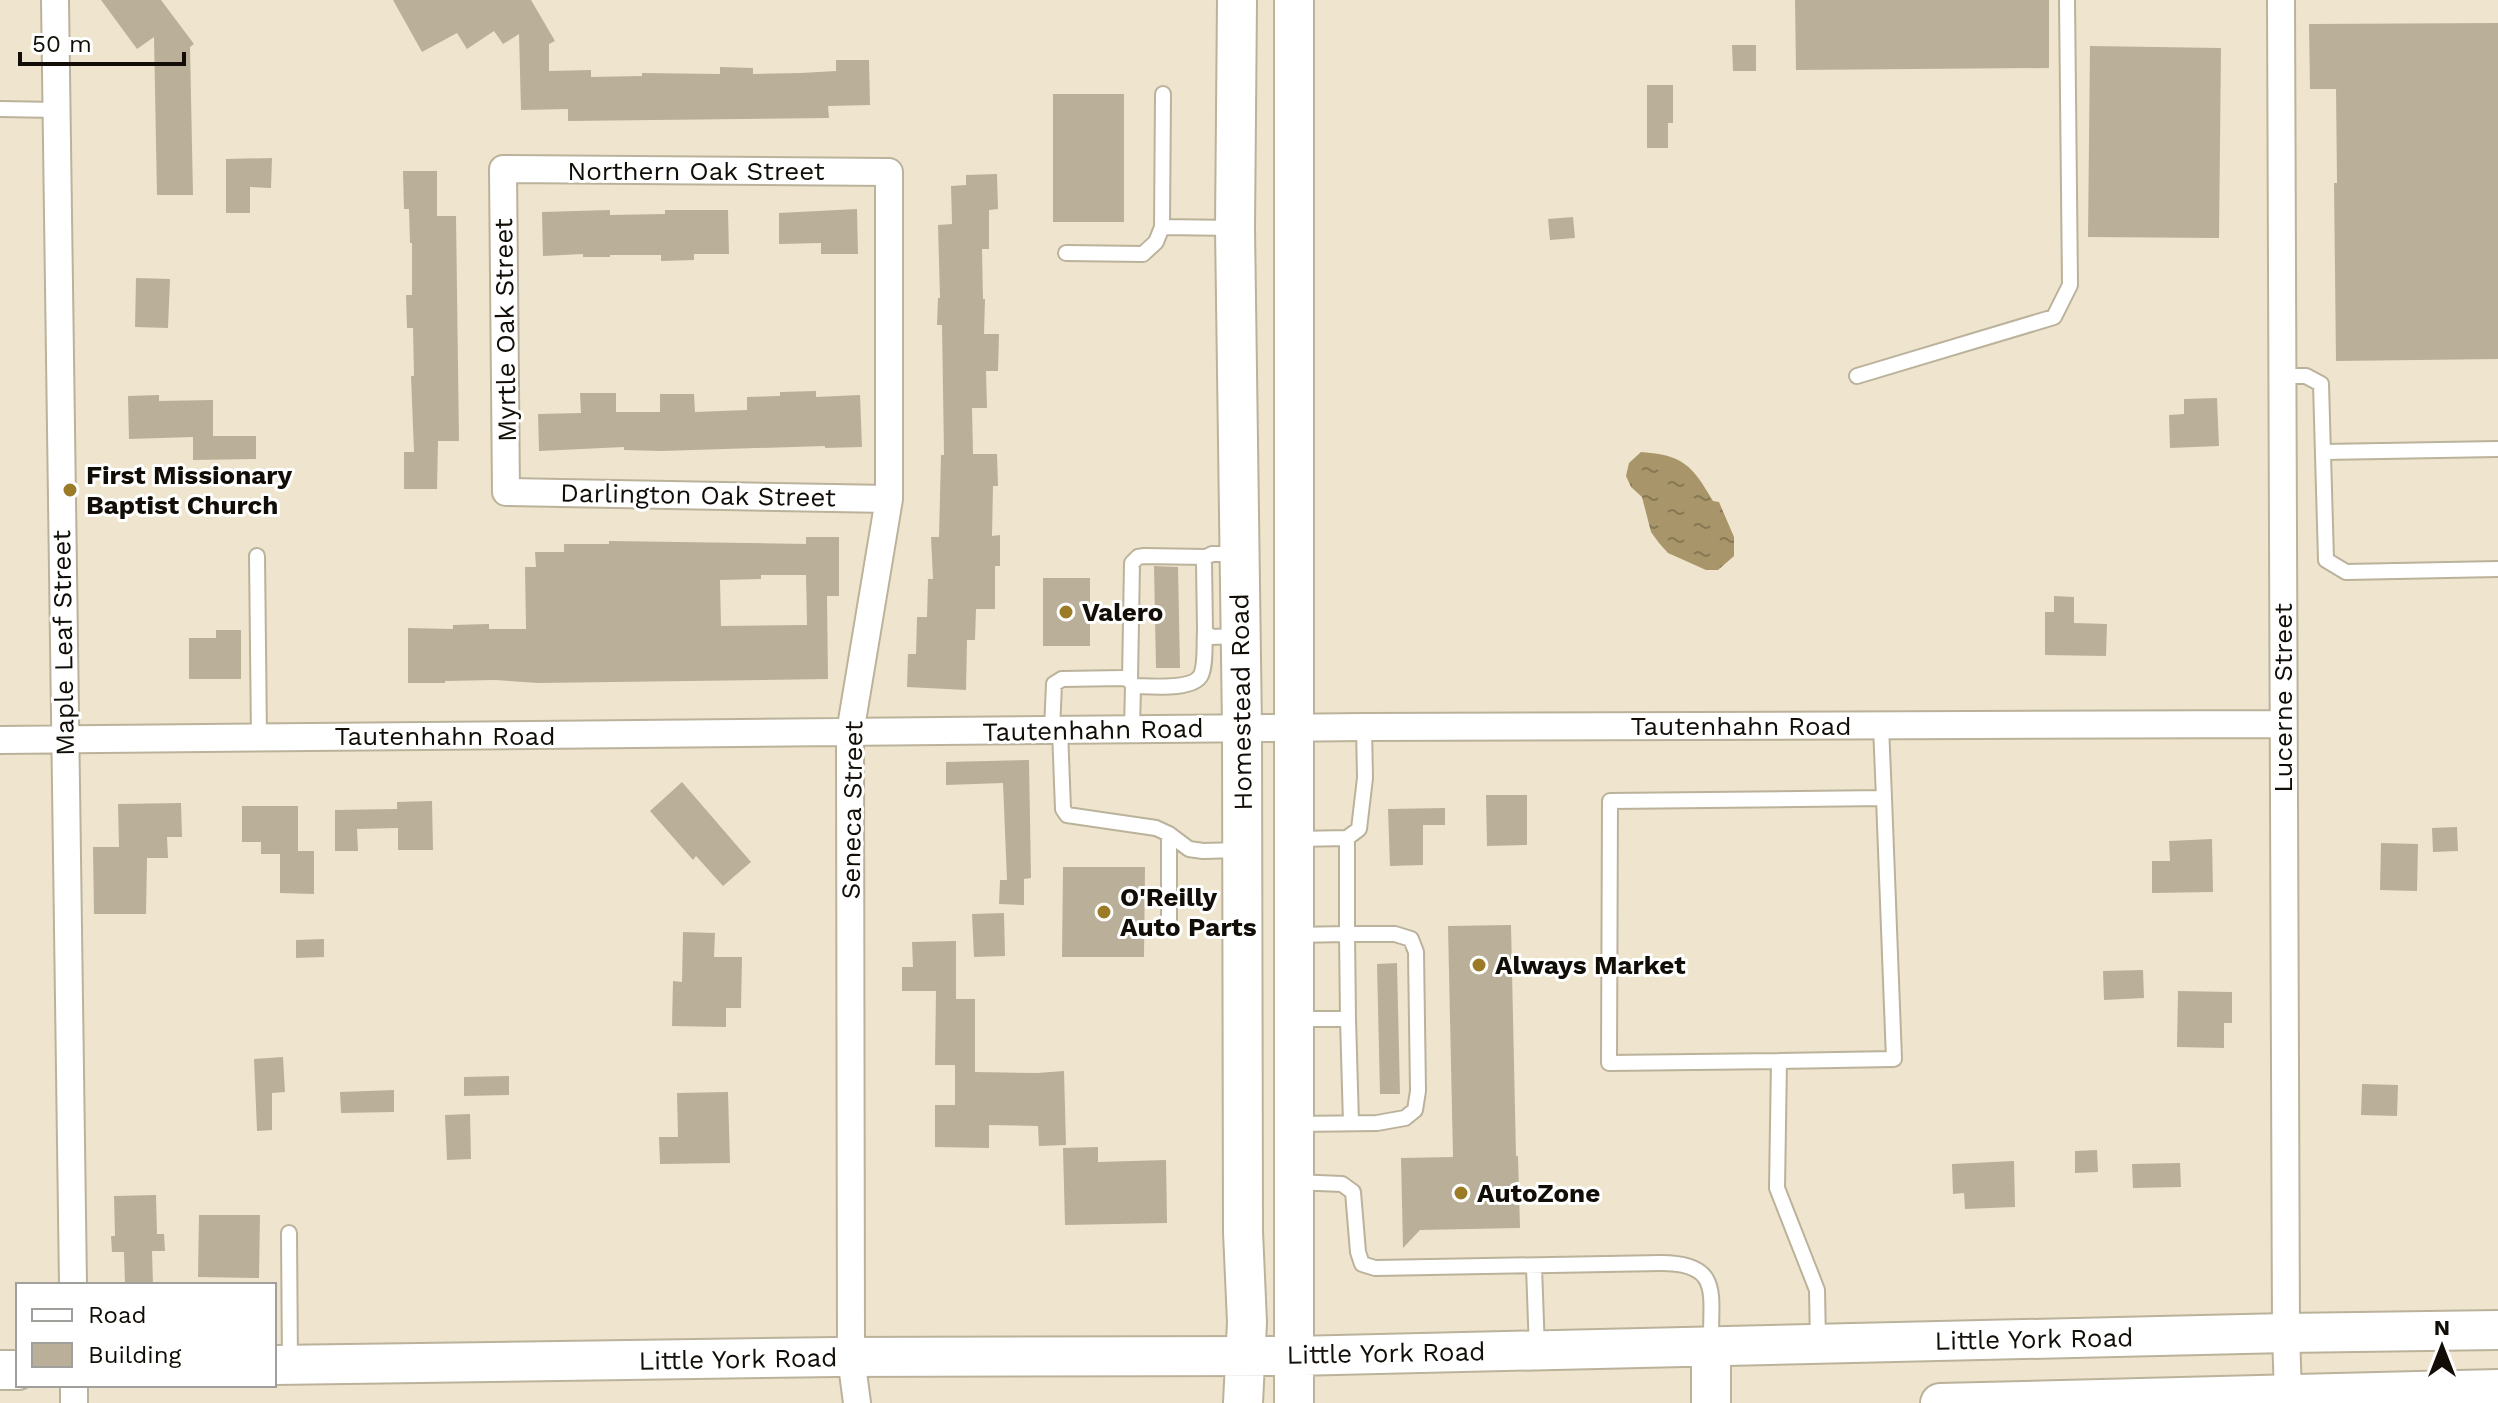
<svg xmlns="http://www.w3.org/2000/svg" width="2498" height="1403" font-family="'Work Sans',sans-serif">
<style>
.water{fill:url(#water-ripples)}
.building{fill:#bab09a;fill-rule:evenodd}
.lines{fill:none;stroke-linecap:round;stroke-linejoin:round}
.lane-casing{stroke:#bbb29b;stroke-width:18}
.street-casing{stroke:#bbb29b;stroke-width:30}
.secondary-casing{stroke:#bbb29b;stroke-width:42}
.lane{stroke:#fff;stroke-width:14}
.street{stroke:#fff;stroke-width:26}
.secondary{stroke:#fff;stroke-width:38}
.poi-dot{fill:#9b7b25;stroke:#fff;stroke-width:3}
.labels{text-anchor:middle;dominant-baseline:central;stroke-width:6;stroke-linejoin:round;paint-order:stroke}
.street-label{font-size:26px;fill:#120e07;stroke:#fff}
.poi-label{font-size:26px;font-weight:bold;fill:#120e07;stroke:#fff;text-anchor:start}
</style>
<defs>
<pattern id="water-ripples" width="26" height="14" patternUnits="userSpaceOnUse" patternTransform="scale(2)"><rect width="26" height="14" fill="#a89569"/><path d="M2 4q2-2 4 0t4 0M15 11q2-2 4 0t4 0" fill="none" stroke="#877854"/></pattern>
</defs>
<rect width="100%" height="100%" fill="#efe5ce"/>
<!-- water -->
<path class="water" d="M1641,452C1683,455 1692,465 1713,501L1719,502L1734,537V556L1718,570H1706L1668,553L1659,543L1651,532L1642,497L1631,487L1626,476L1629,463Z"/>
<!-- building -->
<path class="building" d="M101,0H161L194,44L190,47L193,195H157L154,37L137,49Z
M393,0H531L555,41L549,44V71L591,70V77L642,76V73L720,74V67L753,68V74L801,73L836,71V60H869L870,105L828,106L829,118L568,121V109L521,110L519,34L503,44L494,31L467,49L457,33L422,52Z
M1795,0H2049V68L1796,70Z
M2498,23V359L2336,361L2334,183H2337L2336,89H2310L2309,24Z
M1732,45H1756V71H1733Z
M2090,46L2221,48L2219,238L2088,237Z
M1647,85H1673V123H1668V148H1647Z
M1053,94H1124V222H1053Z
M272,158L271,188L250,187V213H226V159Z
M403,171H437V216H456L459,441H438L437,489H404V452H414L411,376H414L413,328H407L406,295H412V243H410L409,209H404Z
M997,174L998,209L989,210V249H982L983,299H985L984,334H999L998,371H986L987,408H972L973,454H997L998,486H993L992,536L1000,535V566H995V609H976L975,640H967L966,690L907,687L908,654H916L917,617H927L928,579H933L931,537H939L941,455H944L942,325H937L938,298H940L938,225L952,224L951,186L966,185V175Z
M857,209L858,254H821V243L779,244V213Z
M610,210V215L665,214V210H728L729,254H694V260L661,261V255H610V257H583V254L543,256L542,212Z
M1573,217L1575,238L1550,240L1548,219Z
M136,278L170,279L168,328L135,327Z
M816,391V397L860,395L862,447L825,448V446L661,451L624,450V447L539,451L538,414L581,413L580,393H616V412H660V394H694L695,412L747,410V397L780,396V392Z
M159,395V401L213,400V436H256V459L193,460V437L129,439L128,396Z
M2217,398L2219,446L2170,448L2169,415L2184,414V399Z
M806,537H839V596H827L828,679L538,683L495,680L445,681V683H408V628L453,629V625L489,624V629H526L525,567H536L535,552H564V544H609V541L806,544ZM761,575H806L807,625L721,626L720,580L761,579Z
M1154,566L1178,567L1180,668H1156Z
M1043,578H1090V646H1043Z
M2054,596L2074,597V623L2107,624L2106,656L2045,655V612H2054Z
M216,630H241V679H189V638H216Z
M1029,760L1031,878L1024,879V905L999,904L1000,880H1007L1003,783L946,785V762Z
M682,782L751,862L723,886L696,856L693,860L650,811Z
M1486,795H1527V845L1487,846Z
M432,801L433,850H398V828L357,829L358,851H335V810L397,809V802Z
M181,803L182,837H167L168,858H147L146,914H94L93,847H119L118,804Z
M242,806H298V851H314V894L280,893V854H261V842H242Z
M1445,808V825H1423V865L1390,866L1388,809Z
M2457,827L2458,851L2433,852L2432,828Z
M2212,839L2213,892L2152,893V861H2170L2169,841Z
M2381,843L2418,844L2417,891L2380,890Z
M1063,867H1145L1144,957H1062Z
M1004,913L1005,956L974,957L972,914Z
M1511,925L1516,1156H1518L1520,1228L1420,1230L1403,1248L1401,1158L1453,1157L1448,926Z
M683,932L715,933L714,957H742L741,1008H726V1027L672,1026L673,981L682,982Z
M324,939V957L296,958V940Z
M956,941V999H975V1072L1037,1073L1064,1071L1066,1145L1039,1146L1038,1126L989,1125V1148L935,1147V1105H955V1065H935L936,991H902V967H913L912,942Z
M1397,963L1400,1094H1380L1377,964Z
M2143,970L2144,998L2104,1000L2103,971Z
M2178,991L2232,992V1023H2224V1048L2177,1047Z
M283,1057L285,1092L272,1093V1130L257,1131L254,1059Z
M509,1076V1095L464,1096V1077Z
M2362,1084L2398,1085L2397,1116L2361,1115Z
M394,1090V1112L341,1113L340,1092Z
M728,1092L730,1163L660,1164L659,1137H678L677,1093Z
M470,1114L471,1159L447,1160L445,1115Z
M1098,1147V1162L1166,1160L1167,1223L1065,1225L1063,1148Z
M2097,1150L2098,1172L2075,1173V1151Z
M2014,1161L2015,1207L1965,1209L1964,1193L1953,1194L1952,1164Z
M2180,1163L2181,1187L2133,1188L2132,1164Z
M156,1195L157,1234H164L165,1251H152L153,1285H125L124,1252H112L111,1236H115L114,1196Z
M199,1215H260L259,1278L198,1277Z"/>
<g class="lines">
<!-- lane casing -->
<g class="lane-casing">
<path id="lane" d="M1163,94L1162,227L1235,228
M0,109L56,110
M1066,253L1143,254L1156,242L1162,227
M1857,376L2054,317L2070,285L2067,0
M2282,376H2306L2321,384L2326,560L2346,572L2498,569
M2324,452L2498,449
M257,556L259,738
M1238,636L1211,637L1205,631L1204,562L1206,557L1212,554H1239
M1130,680L1132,563L1138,557L1144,556L1206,557
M1133,686C1149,686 1193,691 1201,675C1206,664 1204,644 1205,631
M1881,726L1884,798
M1052,730L1054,684L1062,679L1123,678L1130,680L1133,686L1132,729
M1060,730L1063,809L1067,815L1156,828L1169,834L1189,849L1203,851L1240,850
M1169,834V927
M1297,839L1347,838L1359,829L1365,778L1364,727
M1294,935L1347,934L1348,1019
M1294,1019H1348L1351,1123
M1779,1061L1894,1059L1884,798L1610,801L1609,1063L1779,1061L1777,1188L1817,1290L1818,1343
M1296,1124L1377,1123L1405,1118L1415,1110L1418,1091L1416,952L1411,939L1395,934H1347V838
M1294,1182L1342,1184L1353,1192L1358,1252L1362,1264L1375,1268L1661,1263C1723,1263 1710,1295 1711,1344
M289,1233L290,1365
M1534,1267L1537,1350"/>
</g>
<!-- street casing -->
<g class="street-casing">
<path id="street" d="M55,0L73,1285
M2281,0L2286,1333L2288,1395
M0,740L1364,727L2282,724
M74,1403V1385
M857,1403L851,1357L850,733L889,499V172L503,169L506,492L889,499"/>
</g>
<!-- secondary casing -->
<g class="secondary-casing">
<path id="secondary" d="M1237,0L1235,228L1242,728L1243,1232L1247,1322L1243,1403
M1294,0V1403
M1711,1346V1403
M274,1365L836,1357L1294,1356L2286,1333L2498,1330
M0,1370H18
M1940,1403L2498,1389"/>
</g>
<!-- lane -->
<use href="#lane" class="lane"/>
<!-- street -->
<use href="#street" class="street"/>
<!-- secondary -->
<use href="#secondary" class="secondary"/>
</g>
<!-- markers -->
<g class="poi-dot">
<circle cx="70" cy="490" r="8"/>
<circle cx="1066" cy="612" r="8"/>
<circle cx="1104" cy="912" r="8"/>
<circle cx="1479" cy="965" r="8"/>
<circle cx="1461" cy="1193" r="8"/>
</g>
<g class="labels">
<!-- street labels -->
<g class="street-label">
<text x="696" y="171">Northern Oak Street</text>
<text transform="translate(505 330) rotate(-91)">Myrtle Oak Street</text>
<text transform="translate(698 495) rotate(1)">Darlington Oak Street</text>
<text transform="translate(63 643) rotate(-91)">Maple Leaf Street</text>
<text transform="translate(2283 698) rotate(-90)">Lucerne Street</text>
<text transform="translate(1241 702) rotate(-91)">Homestead Road</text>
<text x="1741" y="726">Tautenhahn Road</text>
<text transform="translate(1093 730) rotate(-1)">Tautenhahn Road</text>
<text x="445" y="736">Tautenhahn Road</text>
<text transform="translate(852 810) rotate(-89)">Seneca Street</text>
<text transform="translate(2034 1339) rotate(-1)">Little York Road</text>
<text transform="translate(1386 1353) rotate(-1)">Little York Road</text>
<text transform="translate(738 1359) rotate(-1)">Little York Road</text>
</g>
<!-- poi labels -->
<g class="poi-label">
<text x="86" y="475">First Missionary<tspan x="86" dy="30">Baptist Church</tspan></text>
<text x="1082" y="612">Valero</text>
<text x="1120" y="897">O'Reilly<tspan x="1120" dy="30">Auto Parts</tspan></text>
<text x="1495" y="965">Always Market</text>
<text x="1477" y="1193">AutoZone</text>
</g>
</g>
<!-- legend -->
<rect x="16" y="1283" width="260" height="104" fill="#ffffff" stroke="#a09f9c" stroke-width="2"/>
<rect x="32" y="1309" width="40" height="12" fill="#ffffff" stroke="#a09f9c" stroke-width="2"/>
<text x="88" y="1323" font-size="24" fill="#120e07">Road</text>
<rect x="32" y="1343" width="40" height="24" fill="#bab09a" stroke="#a09f9c" stroke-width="2"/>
<text x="88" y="1363" font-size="24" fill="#120e07">Building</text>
<!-- north arrow -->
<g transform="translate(2442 1347)" stroke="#ffffff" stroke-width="6" paint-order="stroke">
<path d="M0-6L14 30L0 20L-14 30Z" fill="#120e07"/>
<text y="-12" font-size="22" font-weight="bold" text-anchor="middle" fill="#120e07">N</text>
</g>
<!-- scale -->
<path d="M20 52v12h164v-12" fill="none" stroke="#120e07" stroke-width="4"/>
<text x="32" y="52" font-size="24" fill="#120e07" stroke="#ffffff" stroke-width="6" paint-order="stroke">50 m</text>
</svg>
